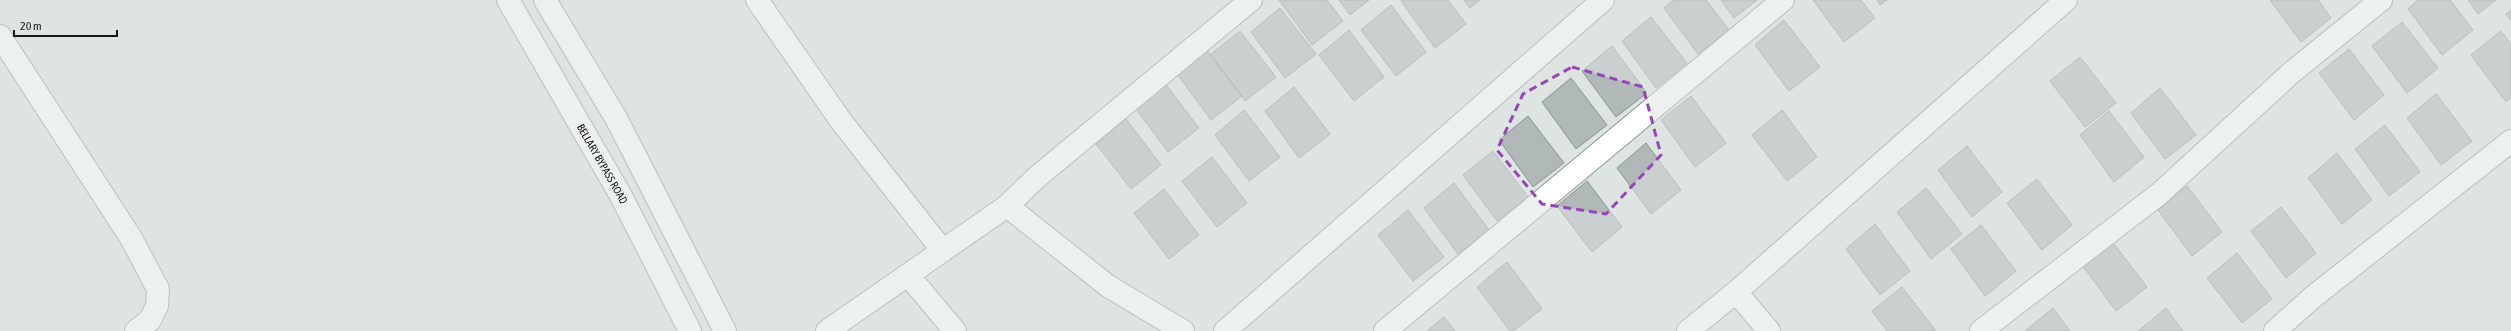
<svg xmlns="http://www.w3.org/2000/svg" width="2511" height="331" font-family="'Asap Condensed',sans-serif">
<style>
.building{fill:#b1b8b8;stroke:#8b9293}
.lines{fill:none;stroke-linecap:round;stroke-linejoin:round}
.minor-casing{stroke:#8e9592;stroke-width:24}
.tertiary-casing{stroke:#8e9592;stroke-width:24}
.minor{stroke:#fff;stroke-width:22}
.tertiary{stroke:#fff;stroke-width:22}
.marked{fill:none;stroke:#9647b7;stroke-width:3;stroke-dasharray:8 5;stroke-linejoin:round}
.labels{text-anchor:middle;dominant-baseline:central;stroke-width:4;stroke-linejoin:round;paint-order:stroke}
.street-label{font-size:11px;fill:#161918;stroke:#dde4e1}
</style>
<rect width="100%" height="100%" fill="#dde4e1"/>
<!-- building -->
<path class="building" d="M1279,0H1327L1343,21L1312,45Z
M1339,0H1369L1350,15Z
M1403,0H1448L1466,24L1435,48L1401,1Z
M1464,0H1480L1470,8Z
M1673,0H1706L1729,30L1698,54L1664,8Z
M1721,0H1757L1734,18Z
M1813,0H1861L1875,18L1844,42Z
M1877,0H1887L1880,5Z
M2270,0H2318L2331,18L2301,42Z
M2418,0H2450L2473,30L2442,55L2408,9Z
M2468,0H2496L2478,14Z
M1391,5L1426,52L1396,76L1361,30Z
M1280,8L1316,54L1285,78L1251,32Z
M2511,10V21L2506,14Z
M1651,17L1687,63L1656,88L1622,41Z
M1784,20L1820,67L1789,91L1755,45Z
M2402,22L2438,68L2407,93L2372,46Z
M1349,30L1384,77L1354,101L1319,55Z
M1240,31L1276,77L1245,101L1210,55Z
M2501,31L2511,44V97L2506,102L2471,55Z
M1612,46L1647,93L1616,117L1582,71Z
M1206,49L1242,96L1211,120L1177,74Z
M2349,49L2384,95L2354,120L2319,73Z
M2080,57L2116,103L2085,127L2050,81Z
M1571,78L1607,125L1576,149L1542,102Z
M1164,82L1199,128L1168,152L1134,106Z
M1294,87L1330,134L1299,158L1265,111Z
M2160,88L2196,135L2165,159L2131,113Z
M2436,94L2472,141L2441,165L2407,118Z
M1691,96L1726,143L1695,167L1661,120Z
M1244,110L1280,157L1249,181L1215,135Z
M1782,110L1817,157L1787,181L1752,135Z
M2109,111L2144,157L2114,182L2080,135Z
M1528,116L1564,163L1533,187L1499,140Z
M1126,119L1161,165L1131,189L1096,144Z
M2385,125L2420,172L2389,196L2355,149Z
M1646,143L1681,190L1651,214L1617,168Z
M1967,146L2002,192L1972,217L1938,170Z
M1493,151L1528,197L1497,221L1463,175Z
M2337,153L2372,200L2342,224L2308,178Z
M1212,157L1247,203L1217,227L1182,181Z
M2037,179L2072,225L2042,250L2007,203Z
M1587,181L1622,227L1592,252L1557,206Z
M1454,183L1489,230L1458,254L1424,208Z
M2187,186L2222,232L2192,256L2158,210Z
M1926,188L1962,234L1931,259L1897,212Z
M1164,189L1199,235L1169,259L1134,213Z
M2281,207L2316,253L2286,278L2251,231Z
M1408,210L1444,257L1413,281L1378,235Z
M1875,224L1910,271L1880,295L1846,249Z
M1981,225L2016,271L1985,296L1951,249Z
M2111,240L2147,287L2116,311L2082,265Z
M2237,253L2272,299L2242,323L2207,278Z
M1507,262L1542,309L1513,331H1510L1477,287Z
M1902,287L1936,331H1887L1872,311Z
M2053,308L2070,331H2025Z
M2166,308L2183,331H2138Z
M1444,317L1455,331H1427Z"/>
<g class="lines">
<!-- minor casing -->
<g class="minor-casing">
<path id="minor" d="M757,0L841,121L943,251
M0,36L131,238L158,289L157,306L150,320L136,331
M1007,206L1108,286L1183,331
M908,275L955,331
M1736,292L1769,331
M827,331L1007,206L1037,177L1251,0
M1225,331L1603,0
M1385,331L1783,0
M1688,331L1736,292L2066,0
M1981,331L2159,194L2291,73L2381,0
M2275,331L2313,297L2511,141"/>
</g>
<!-- tertiary casing -->
<g class="tertiary-casing">
<g id="tertiary">
<path id="s1" d="M508,0L621,196L690,331"/>
<path d="M545,0L616,118L725,331"/>
</g>
</g>
<!-- minor -->
<use href="#minor" class="minor"/>
<!-- tertiary -->
<use href="#tertiary" class="tertiary"/>
</g>
<!-- marked area -->
<path d="M0 0H2511V331H0ZM1572,67L1643,87L1661,155L1606,214L1542,204L1497,150L1523,94Z" fill="#dde4e1" fill-opacity=".55" fill-rule="evenodd"/>
<path class="marked" d="M1572,67L1643,87L1661,155L1606,214L1542,204L1497,150L1523,94Z"/>
<g class="labels">
<!-- street labels -->
<g class="street-label">
<text stroke="none"><textPath href="#s1" startOffset="189">BELLARY BYPASS ROAD</textPath></text>
</g>
</g>
<!-- scale -->
<path d="M14 30v6h103v-6" fill="none" stroke="#161918" stroke-width="2"/>
<text x="20" y="30" font-size="12" fill="#161918" stroke="#dde4e1" stroke-width="3" paint-order="stroke">20 m</text>
</svg>
